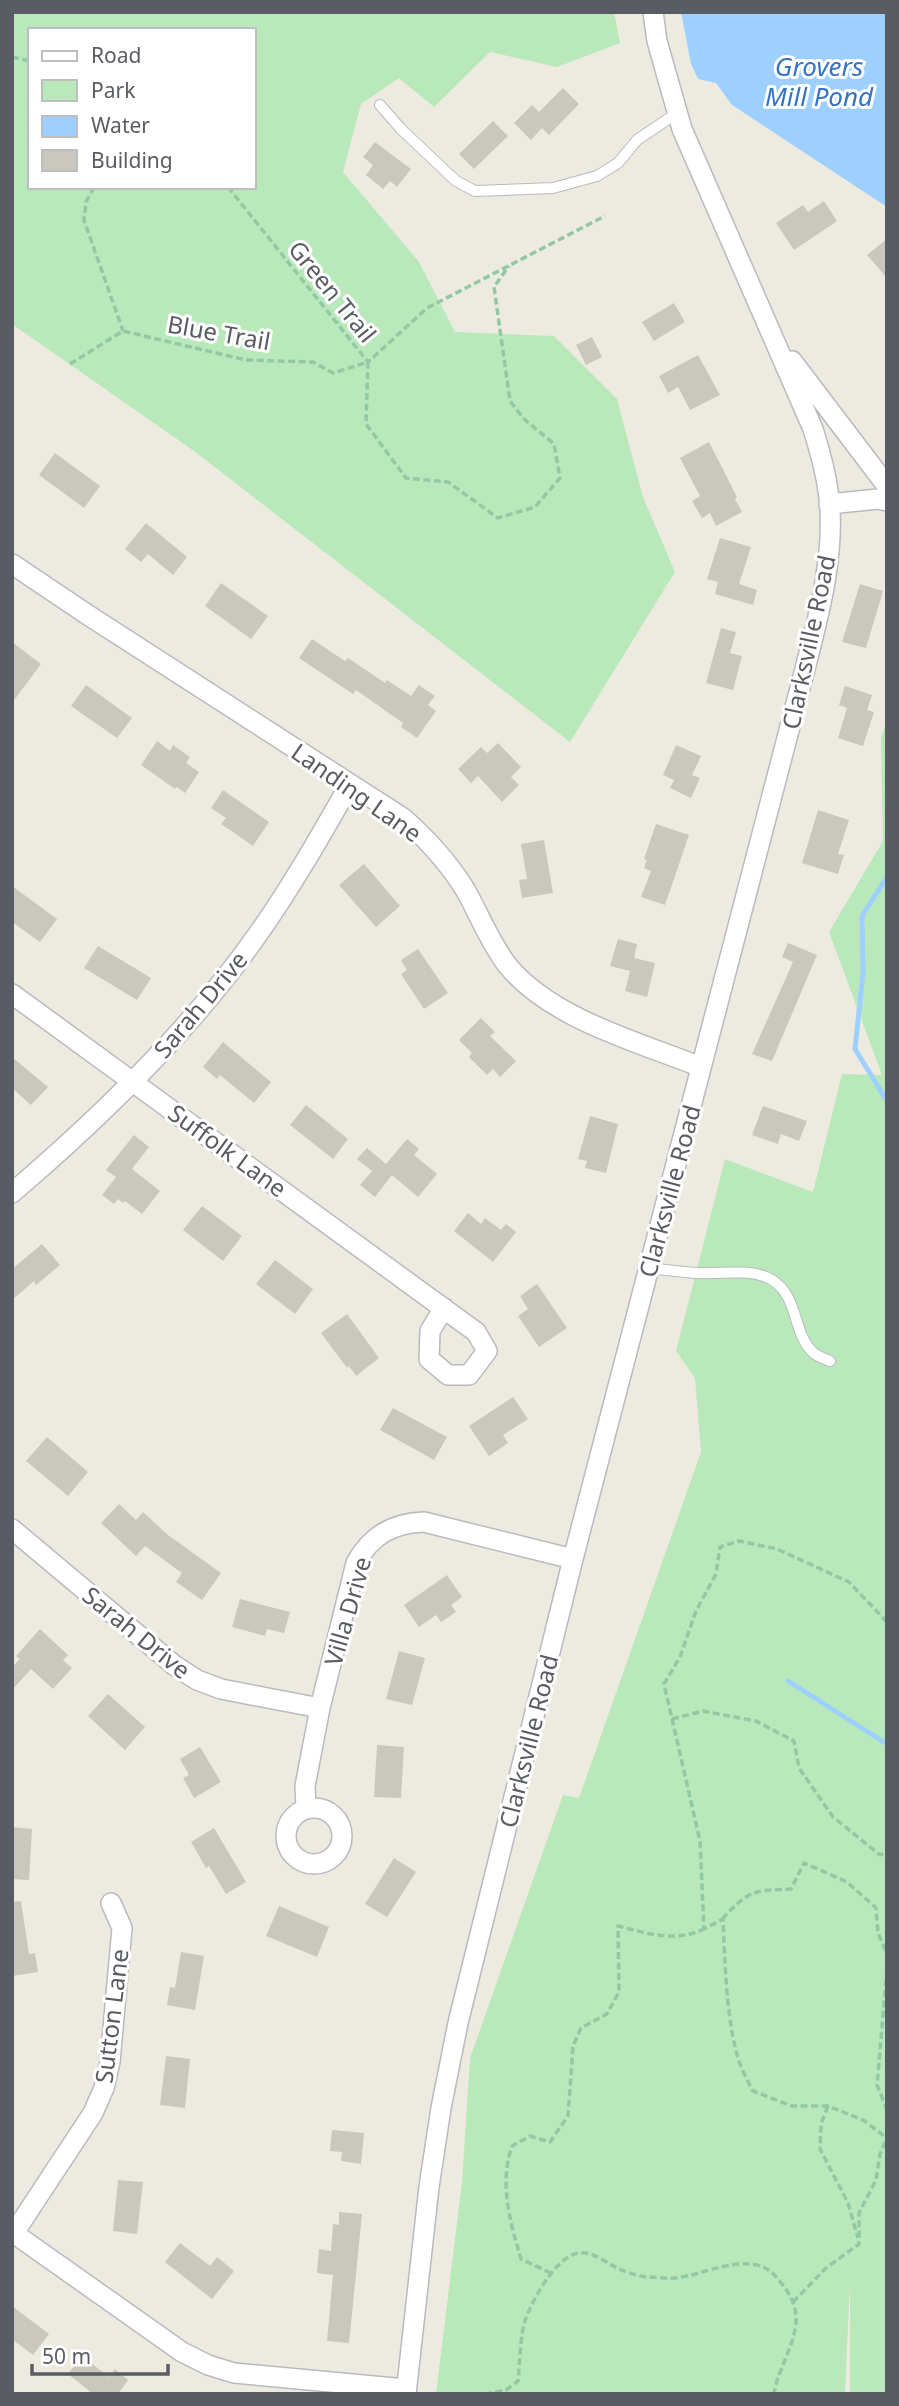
<svg xmlns="http://www.w3.org/2000/svg" width="899" height="2406" font-family="'Noto Sans',sans-serif">
<style>
.green{fill:#b9e8bb;fill-rule:evenodd}
.water{fill:#9ed0ff}
.lines{fill:none;stroke-linecap:round;stroke-linejoin:round}
.stream{stroke:#9ed0ff;stroke-width:5}
.building{fill:#cac7bf}
.service-casing{stroke:#b8bac0;stroke-width:12}
.minor-casing{stroke:#b8bac0;stroke-width:22}
.path{stroke:#92c9a4;stroke-width:3.5;stroke-dasharray:7 3.5;stroke-linecap:butt}
.service{stroke:#fff;stroke-width:10}
.minor{stroke:#fff;stroke-width:19}
.labels{text-anchor:middle;dominant-baseline:central;stroke-width:6;stroke-linejoin:round;paint-order:stroke}
.street-label{font-size:24px;fill:#595c62;stroke:#fff}
.water-label{font-size:26px;font-style:italic;fill:#3574c3;stroke:#fff}
</style>
<rect width="100%" height="100%" fill="#edebdf"/>
<!-- green -->
<path class="green" d="M12,12H614L620,43L557,67L490,52L434,107L399,78L361,104L343,172L419,262L455,332L554,336L617,399L643,497L675,572L570,742L194,451L12,324ZM30,30H254V187H30Z
M887,722V2394H850V2284L845,2394H436L462,2182L470,2058L563,1795L579,1798L701,1452L695,1378L676,1351L725,1159L813,1192L842,1074L882,1075L829,932L883,841L881,737Z"/>
<!-- water -->
<path class="water" d="M681,12H887V207L732,105L716,83L698,79L691,64Z"/>
<g class="lines">
<!-- stream -->
<path class="stream" d="M887,877L862,916L863,973L855,1049L887,1101
M788,1681L887,1744"/>
</g>
<!-- building -->
<path class="building" d="M563,88L579,104L549,135L542,128L531,140L514,123L532,105L539,112Z
M493,121L508,136L474,169L459,154Z
M375,142L411,169L397,187L390,181L383,189L366,175L373,165L363,157Z
M824,201L837,221L794,250L776,223L803,205L808,212Z
M887,239V278L867,255Z
M674,303L685,322L654,341L642,322Z
M592,337L602,357L586,365L576,345Z
M698,355L720,395L690,410L678,387L668,393L659,376Z
M709,442L737,497L735,499L742,512L716,526L710,513L702,518L692,501L700,496L680,458Z
M55,453L100,486L84,508L39,475Z
M146,523L187,557L173,575L148,554L141,562L125,549Z
M720,538L751,547L739,584L757,590L753,605L715,594L718,582L707,579Z
M221,583L268,616L251,639L205,606Z
M860,584L883,591L866,648L842,642Z
M721,628L736,632L730,653L742,656L733,690L706,683Z
M312,639L345,661L348,658L385,683L387,680L411,696L419,685L435,696L428,705L436,711L417,738L401,727L403,723L356,690L353,694L299,658Z
M12,642L41,664L12,703Z
M86,685L132,718L117,738L71,706Z
M845,686L872,695L867,710L874,712L863,746L838,738L847,708L839,705Z
M157,741L170,751L173,745L190,757L186,763L199,772L185,793L177,787L175,789L141,765Z
M498,743L521,767L511,777L519,785L502,802L478,776L471,783L458,769L481,747L487,753Z
M676,745L701,756L692,775L700,778L691,798L670,788L674,780L663,775Z
M223,790L269,822L253,846L221,824L226,818L211,808Z
M818,810L849,820L838,854L844,855L838,874L802,863Z
M656,824L689,835L665,905L641,897L651,871L644,868L647,860L644,859Z
M544,840L553,893L522,898L519,880L527,879L521,844Z
M364,864L400,906L376,927L339,885Z
M12,886L57,919L40,942L12,922Z
M618,939L637,944L634,958L655,963L647,997L625,991L630,971L610,966Z
M788,943L817,955L772,1061L752,1054L793,962L782,957Z
M98,946L151,978L137,1000L84,968Z
M418,949L448,993L424,1009L401,974L407,970L401,960Z
M481,1018L495,1032L490,1036L516,1061L500,1077L493,1069L487,1075L469,1057L472,1053L459,1040Z
M223,1042L271,1082L254,1103L220,1075L217,1079L203,1067Z
M12,1057L48,1087L31,1105L12,1088Z
M306,1105L348,1139L333,1159L290,1125Z
M763,1106L807,1121L799,1141L781,1134L778,1144L752,1135Z
M590,1116L618,1124L606,1173L585,1168L587,1161L578,1159Z
M134,1135L149,1147L132,1169L160,1191L142,1214L125,1201L123,1203L118,1199L114,1204L102,1195L116,1177L106,1170Z
M407,1139L419,1149L414,1155L437,1174L418,1197L392,1175L375,1197L360,1185L372,1171L357,1159L367,1148L386,1164Z
M202,1206L242,1236L223,1261L183,1230Z
M468,1213L481,1224L485,1218L501,1230L506,1224L516,1232L493,1262L454,1231Z
M42,1244L60,1265L36,1285L34,1281L12,1300V1269Z
M275,1260L313,1289L295,1314L256,1284Z
M537,1284L567,1328L539,1347L518,1316L528,1309L520,1296Z
M347,1314L379,1358L356,1376L349,1366L347,1368L321,1333Z
M513,1397L528,1419L503,1435L508,1443L489,1456L469,1426Z
M393,1408L447,1437L434,1460L380,1430Z
M47,1437L88,1472L68,1496L26,1461Z
M119,1504L136,1520L143,1512L168,1535L221,1573L202,1600L176,1582L182,1573L145,1546L136,1556L101,1523Z
M447,1575L462,1597L451,1605L456,1612L441,1622L436,1615L419,1627L404,1605Z
M240,1599L290,1612L284,1633L267,1629L265,1636L232,1627Z
M40,1629L68,1655L63,1660L72,1668L53,1689L31,1669L12,1690V1667L20,1659L16,1656Z
M399,1651L425,1658L412,1705L386,1699Z
M108,1694L145,1727L125,1750L88,1716Z
M377,1745L404,1747L401,1798L374,1797Z
M200,1747L221,1782L194,1798L183,1778L189,1775L180,1759Z
M12,1827L32,1829L29,1880L12,1879Z
M214,1828L246,1882L226,1894L209,1866L206,1868L191,1842Z
M394,1858L416,1872L387,1917L365,1904Z
M21,1901L29,1954L35,1953L38,1972L12,1976V1902Z
M279,1906L329,1927L317,1957L266,1936Z
M181,1952L204,1956L195,2010L167,2005L170,1987L175,1988Z
M166,2056L190,2059L185,2108L160,2105Z
M332,2130L364,2133L361,2164L341,2161L342,2152L330,2151Z
M118,2180L143,2182L137,2234L113,2231Z
M339,2212L362,2214L349,2343L327,2341L333,2275L317,2273L319,2249L331,2251L333,2224L339,2225Z
M180,2243L210,2266L217,2257L234,2271L212,2299L165,2262Z
M12,2306L49,2334L33,2355L12,2339Z
M82,2356L109,2377L115,2369L128,2380L118,2394H93L68,2374Z"/>
<g class="lines">
<!-- service casing -->
<g class="service-casing">
<path id="service" d="M380,105L401,129L456,181L475,191L553,188L597,176L618,163L637,140L677,113
M649,1268C665,1270 681,1272 697,1273C721,1275 751,1267 772,1280C800,1297 792,1336 815,1354C819,1357 826,1359 830,1361"/>
</g>
<!-- minor casing -->
<g class="minor-casing">
<path id="minor" d="M792,361L887,486
M829,504L878,499L887,501
M12,564L88,615L403,818C428,840 449,863 466,891C480,916 490,943 508,966C552,1019 638,1042 701,1067
M12,994L476,1332L487,1351L469,1375H448L429,1359L430,1331L444,1308
M12,1193C101,1117 191,1030 258,934C292,886 321,835 350,784
M12,1529L174,1665L197,1680L221,1689L320,1708
M286 1836a28 28 0 1 1 56 0a28 28 0 1 1-56 0Z
M306,1808L305,1786L320,1708L356,1563C371,1535 393,1523 424,1522L573,1559
M12,2232L182,2352L208,2365L234,2373L406,2389
M14,2233L93,2113L104,2088L110,2062L122,1928L111,1903
M406,2394L429,2187L441,2108L458,2023L573,1559L799,692C815,629 836,562 829,497C826,473 820,451 813,429L682,129L657,41L653,12"/>
</g>
<!-- path -->
<path class="path" d="M12,57L30,61
M94,187L86,202L84,220L123,331
M228,187L368,362L427,308L605,216
M70,364L123,331L246,360L313,362L333,373L368,362L366,424L406,478L448,482L498,518L535,507L560,478L554,444L524,419L510,401L494,287L509,266
M887,1622L849,1582L777,1549L739,1541L720,1547L716,1574L696,1611L680,1657L664,1684L700,1841L704,1929L723,1919C725,1961 726,2021 739,2061C742,2071 748,2081 753,2091L792,2106H828L863,2120L887,2138
M672,1719L703,1711L756,1721L794,1741L799,1768L833,1817L880,1855L887,1852
M722,1919C750,1890 751,1891 791,1889L804,1863L847,1882L876,1908L878,1933L887,1954
M887,1969L877,2085L887,2110
M828,2106L821,2124L820,2149L848,2203L858,2238
M551,2273L521,2259C510,2222 499,2184 512,2146L530,2136L550,2142L568,2116L573,2046L581,2028L607,2014L619,1992L618,1926C649,1934 676,1943 706,1928
M793,2302L826,2268L859,2244V2213L876,2180L880,2154L887,2138
M485,2394L506,2390L518,2381C520,2364 520,2332 526,2318C533,2299 556,2257 578,2253C593,2251 605,2262 617,2268C625,2272 638,2276 647,2277C656,2277 665,2279 674,2278C701,2276 736,2256 763,2267C774,2271 789,2291 793,2303C805,2332 778,2365 774,2394"/>
<!-- service -->
<use href="#service" class="service"/>
<!-- minor -->
<use href="#minor" class="minor"/>
</g>
<g class="labels">
<!-- street labels -->
<g class="street-label">
<text transform="translate(333 291) rotate(51)">Green Trail</text>
<text transform="translate(219 332) rotate(10)">Blue Trail</text>
<text transform="translate(808 642) rotate(-78)">Clarksville Road</text>
<text transform="translate(357 792) rotate(35)">Landing Lane</text>
<text transform="translate(200 1004) rotate(-50)">Sarah Drive</text>
<text transform="translate(228 1150) rotate(36)">Suffolk Lane</text>
<text transform="translate(669 1191) rotate(-75)">Clarksville Road</text>
<text transform="translate(347 1611) rotate(-74)">Villa Drive</text>
<text transform="translate(137 1632) rotate(39)">Sarah Drive</text>
<text transform="translate(528 1741) rotate(-76)">Clarksville Road</text>
<text transform="translate(111 2016) rotate(-83)">Sutton Lane</text>
</g>
<!-- water labels -->
<g class="water-label">
<text x="819" y="66">Grovers<tspan x="819" dy="30">Mill Pond</tspan></text>
</g>
</g>
<!-- border -->
<rect width="899" height="2406" fill="none" stroke="#595c62" stroke-width="28"/>
<!-- legend -->
<rect x="28" y="28" width="228" height="161" fill="#ffffff" stroke="#bdbec0" stroke-width="2"/>
<rect x="42" y="51" width="35" height="10" fill="#ffffff" stroke="#bdbec0" stroke-width="2"/>
<text x="91" y="63" font-size="21" fill="#595c62">Road</text>
<rect x="42" y="80" width="35" height="21" fill="#b9e8bb" stroke="#bdbec0" stroke-width="2"/>
<text x="91" y="98" font-size="21" fill="#595c62">Park</text>
<rect x="42" y="116" width="35" height="21" fill="#9ed0ff" stroke="#bdbec0" stroke-width="2"/>
<text x="91" y="133" font-size="21" fill="#595c62">Water</text>
<rect x="42" y="150" width="35" height="21" fill="#cac7bf" stroke="#bdbec0" stroke-width="2"/>
<text x="91" y="168" font-size="21" fill="#595c62">Building</text>
<!-- scale -->
<path d="M32 2364v10h136v-10" fill="none" stroke="#595c62" stroke-width="3.5"/>
<text x="42" y="2364" font-size="21" fill="#595c62" stroke="#ffffff" stroke-width="5" paint-order="stroke">50 m</text>
</svg>
